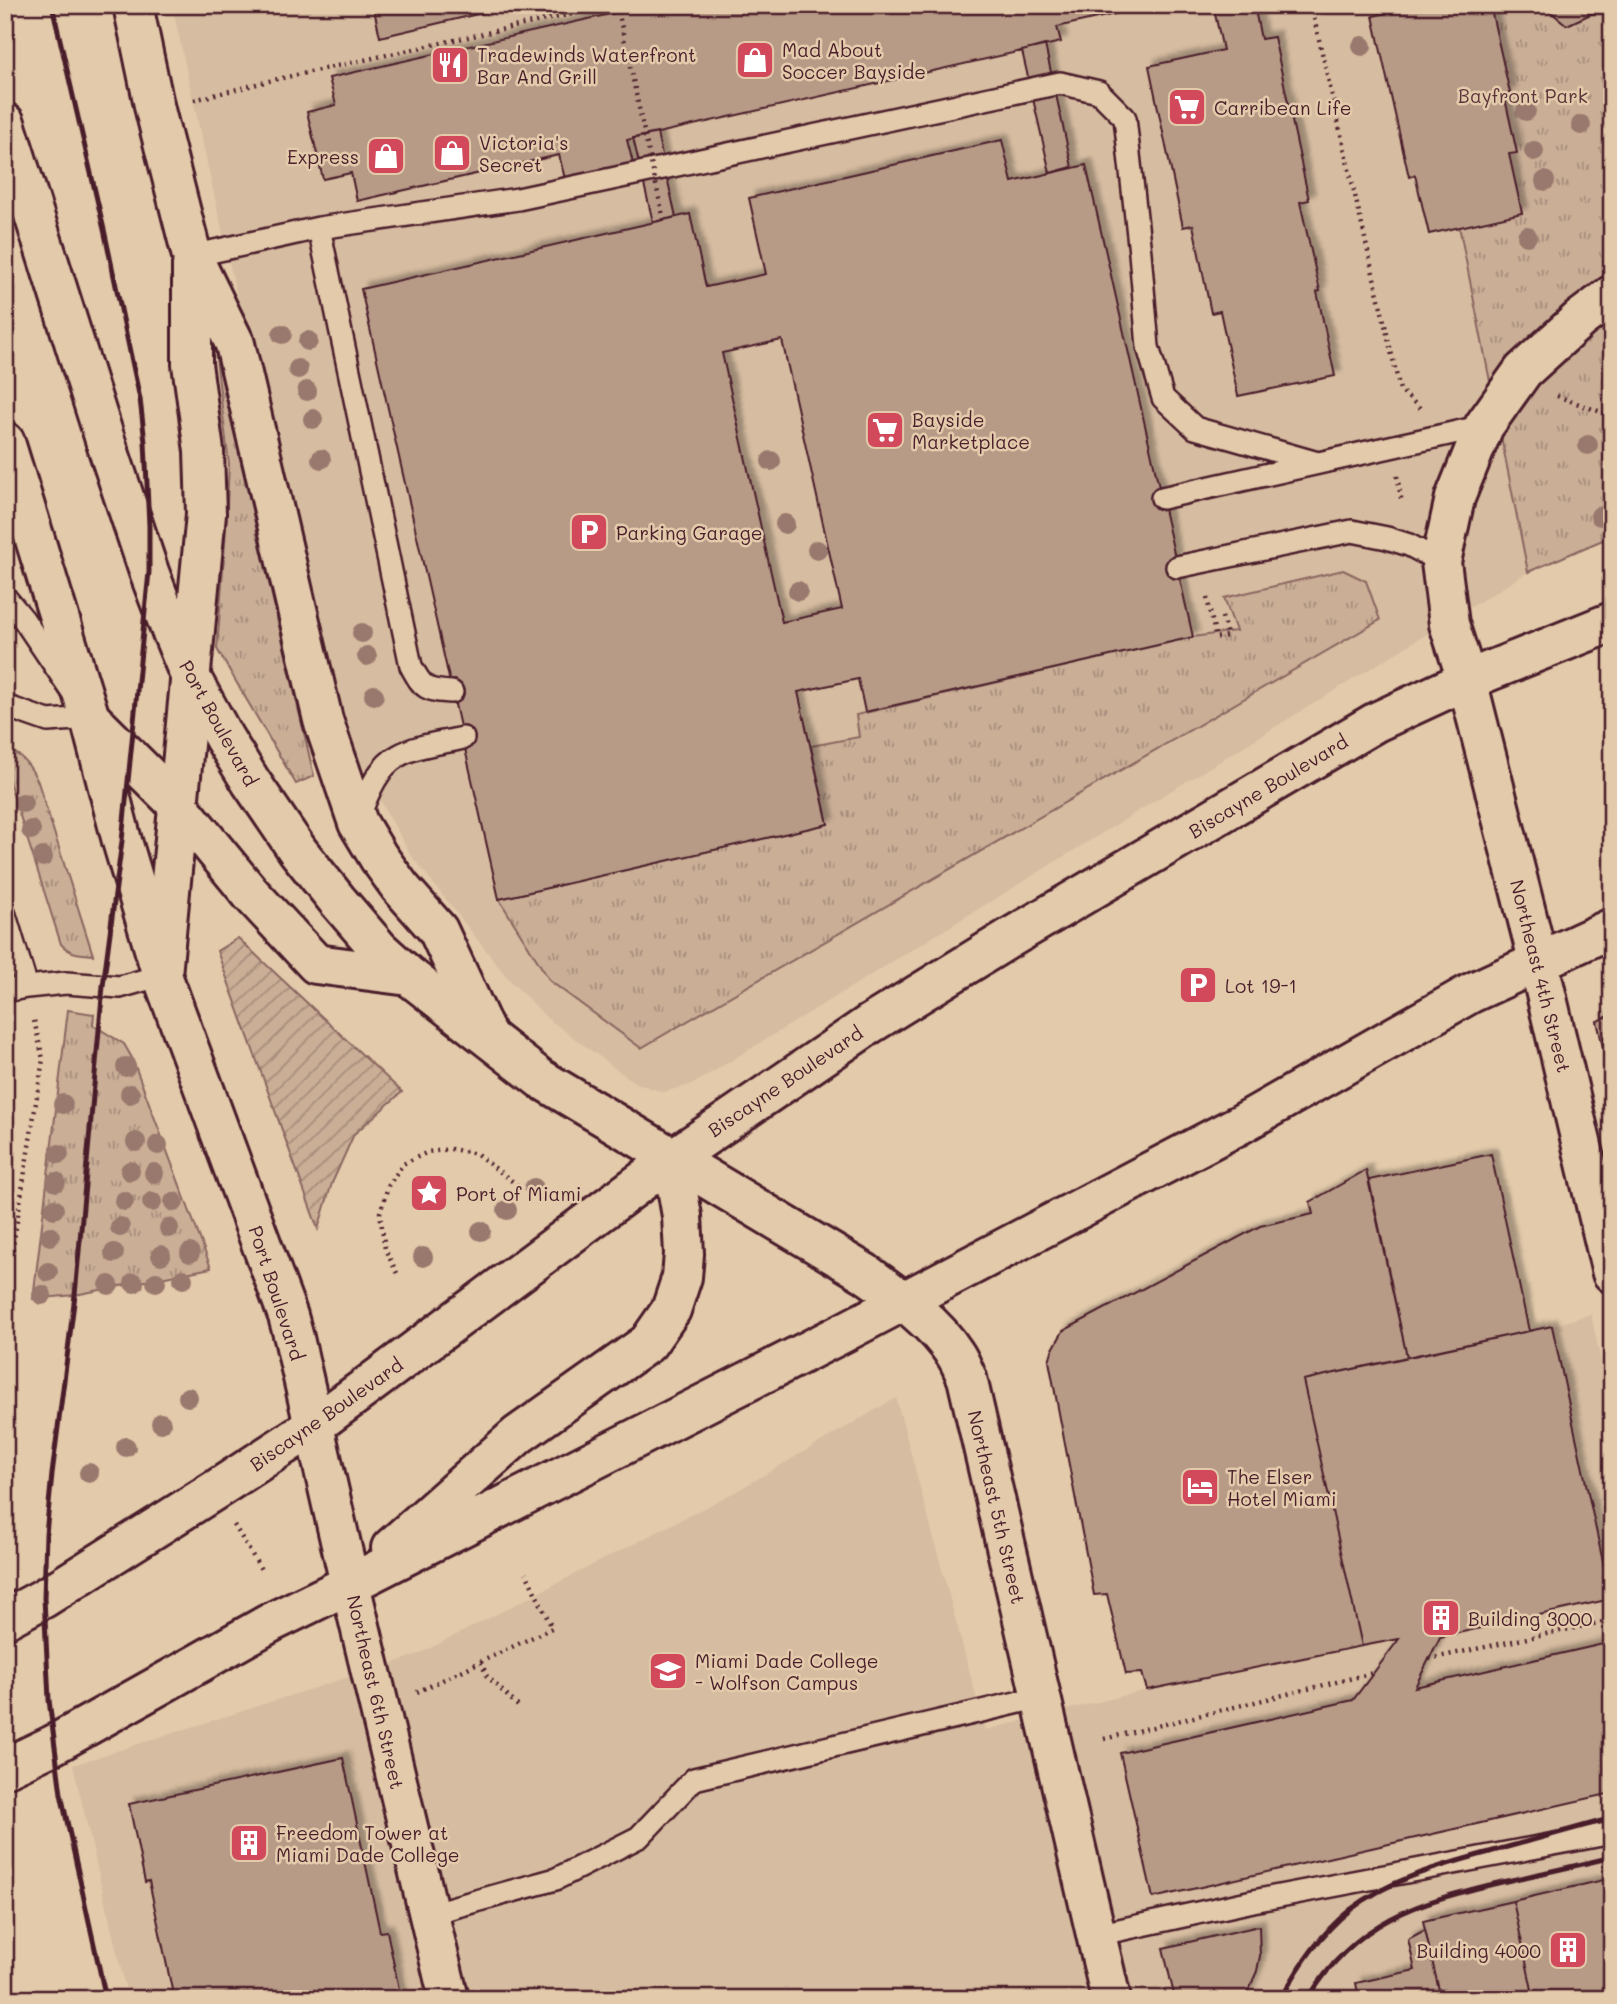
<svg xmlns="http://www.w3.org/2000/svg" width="1617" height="2004" font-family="Mali,sans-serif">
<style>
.built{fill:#d6bca0}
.grass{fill:url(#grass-tufts);stroke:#8a6660;stroke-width:2}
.garden{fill:url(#garden-furrows);stroke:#8a6660;stroke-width:2}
.building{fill:#b89b87;stroke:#4a1f2b;stroke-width:2;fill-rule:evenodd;filter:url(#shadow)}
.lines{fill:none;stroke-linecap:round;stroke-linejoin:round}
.service-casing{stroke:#4a1f2b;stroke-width:26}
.minor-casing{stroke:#4a1f2b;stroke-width:44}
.primary-casing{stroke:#4a1f2b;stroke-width:44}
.path{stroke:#4a1f2b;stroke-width:4.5;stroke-dasharray:2 5;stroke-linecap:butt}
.service{stroke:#e3caab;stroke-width:21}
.minor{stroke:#e3caab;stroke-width:38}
.primary{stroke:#e3caab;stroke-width:38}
.rail{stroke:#4a1f2b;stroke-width:5}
.path-bridge{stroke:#4a1f2b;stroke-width:4.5;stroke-dasharray:2 5;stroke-linecap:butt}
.tree{fill:#99786d}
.labels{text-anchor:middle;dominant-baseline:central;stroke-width:5;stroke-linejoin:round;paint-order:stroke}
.poi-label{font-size:19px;fill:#4a1f2b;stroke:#e3caab;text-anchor:start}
.park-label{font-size:19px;fill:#5d343b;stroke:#e3caab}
.street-label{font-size:19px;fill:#4a1f2b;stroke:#e3caab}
</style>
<defs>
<pattern id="grass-tufts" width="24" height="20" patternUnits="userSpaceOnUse" patternTransform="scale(1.75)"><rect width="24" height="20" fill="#caae96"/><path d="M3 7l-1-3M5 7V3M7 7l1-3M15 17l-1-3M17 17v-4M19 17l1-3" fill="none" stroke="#a68d7b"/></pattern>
<pattern id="garden-furrows" width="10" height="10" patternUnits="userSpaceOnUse" patternTransform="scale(1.75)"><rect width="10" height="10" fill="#caae96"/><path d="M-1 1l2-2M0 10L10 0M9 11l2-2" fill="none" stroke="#a68d7b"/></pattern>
<filter id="shadow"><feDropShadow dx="6" dy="-6" stdDeviation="2" flood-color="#0004"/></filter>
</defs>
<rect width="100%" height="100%" fill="#e3caab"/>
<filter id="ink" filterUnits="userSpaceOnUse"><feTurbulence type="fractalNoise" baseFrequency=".0143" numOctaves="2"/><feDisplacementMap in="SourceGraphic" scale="14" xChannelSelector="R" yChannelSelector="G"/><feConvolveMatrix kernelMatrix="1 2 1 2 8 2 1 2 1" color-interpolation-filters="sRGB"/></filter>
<g filter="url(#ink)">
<!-- built -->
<path class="built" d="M172,5H1415L1528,572L693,1084L663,1092L634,1082L547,1018L507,977L411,855L349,745L235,288Z
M1591,1314L1612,1412V1999H128L73,1765L415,1656L737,1491L896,1398L985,1730L1147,1690L1362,1647L1303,1380L1552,1326Z"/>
<!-- grass -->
<path class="grass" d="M1415,5H1612V536L1528,572Z
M215,351L314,776L296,784L217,649L225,543L229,464Z
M1343,570L1366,581L1380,620L641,1048L550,981L499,899L828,824L811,746L859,737L856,715L1193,637L1236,631L1224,598Z
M5,749C22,753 31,767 38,782L93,955C80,954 70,954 61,944L5,769Z
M68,1010L94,1014L93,1025L124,1044L132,1058L211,1268L75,1295L33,1299Z"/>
<!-- garden -->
<path class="garden" d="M238,938L402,1092L354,1134L332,1183L318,1229L217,951Z"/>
<!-- building -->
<path class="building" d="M373,5H516L380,37Z
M650,5H1113L1115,14L1057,27L1061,42L627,140L634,167L566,183L559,155L357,201L351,173L323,179L307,112L336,105L329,78Z
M1213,5H1254L1261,39L1274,37L1309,200L1300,202L1320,291L1317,292L1335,376L1238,396L1220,311L1211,313L1193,225L1183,227L1149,66L1223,50Z
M1423,5H1490L1510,93L1504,94L1517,153L1509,154L1522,213L1429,234L1415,175L1409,177L1373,16Z
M1542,5H1610L1567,25Z
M1045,45L1072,167L1050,173L1022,51Z
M657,133L676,217L653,222L633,138Z
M1002,140L1012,182L1086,165L1193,637L865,712L858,679L798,692L828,824L499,899L361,289L690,214L706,287L766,274L749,198ZM782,340L842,609L782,622L722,353Z
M1612,1015V1086L1597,1021Z
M1491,1154L1529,1331L1407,1357L1369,1180Z
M1366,1170L1407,1357L1303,1380L1362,1646L1147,1690L1142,1673L1126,1674L1107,1594L1094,1595L1049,1361L1052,1351L1063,1331L1260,1226L1313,1214L1310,1202Z
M1552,1326L1611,1599L1440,1637L1415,1687L1612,1642V1793L1153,1898L1120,1753L1353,1700L1399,1639L1362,1646L1303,1380Z
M343,1758L380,1932L387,1931L401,1999H174L149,1881L145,1882L129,1804Z
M1612,1878V1999H1534L1513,1901Z
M1513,1901L1534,1999H1441L1423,1921Z
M1259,1926L1260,1956L1257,1971L1245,1999H1175L1163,1948Z
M1425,1930L1441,1999H1359L1356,1983L1415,1970L1408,1939Z"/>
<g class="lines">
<!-- service casing -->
<g class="service-casing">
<path id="service" d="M319,228L411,666C423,689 427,691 452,692
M192,256L319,228L518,199L1060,83L1099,92L1125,118L1140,253L1148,347L1163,398L1195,428L1318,463
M1162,498L1484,426
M1177,567L1352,531L1387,538L1409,545L1441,562
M5,597L24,620L90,718L48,721L5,706
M358,821C365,799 377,767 398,756C417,745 442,743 463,738
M5,915L27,987
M5,991L27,987L66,983L120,987L162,975
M429,1914L556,1879L639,1837L694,1779L1041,1697
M1096,1935L1253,1901L1612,1833"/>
</g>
<!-- minor casing -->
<g class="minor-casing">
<path id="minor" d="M133,5L155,110L192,256L235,344L323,720L358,823L379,858L400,887L438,930L487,1036
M1612,295L1580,319L1523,371L1484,426L1455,498L1441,562L1449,624L1467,680L1538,960L1612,1273
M162,975L206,514L204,451L192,364V265"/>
</g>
<!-- primary casing -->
<g class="primary-casing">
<path id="primary" d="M5,123L107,446L149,572L169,625L190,676L224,738L251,782L298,851L337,900L379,949L409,976L541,1079L865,1273C897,1296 933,1320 955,1354C960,1361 963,1370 967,1378L1111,1999
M5,442L90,718L122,841L162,975L288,1316L294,1338L350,1584L449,1999
M90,718L177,804L251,894L316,964L409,976
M391,1548L518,1435L648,1343L671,1310L682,1277L684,1254L682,1216L672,1159
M5,1619L44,1598L220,1487L315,1425L672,1159L870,1024L1008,939L1376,722L1467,680L1612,622
M5,1768L53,1745L272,1622L350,1584L839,1335L1239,1125L1471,993L1612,928"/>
</g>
<!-- path -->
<path class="path" d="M617,5L645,136
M1311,5L1400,390L1420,408
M194,100L269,81L613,5
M1557,396L1612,416
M1397,476L1402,503
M1207,598L1216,638L1227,636L1221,613
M397,1273L385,1249L380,1213L388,1186L403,1164L428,1152L452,1149L477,1154L517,1185
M9,1292V1271L43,1059L33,1016
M234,1525L262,1571
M1429,1659L1612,1620
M481,1662L487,1676L521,1709
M417,1692L552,1628L526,1573
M1104,1739L1373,1673"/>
<!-- service -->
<use href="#service" class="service"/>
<!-- minor -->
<use href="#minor" class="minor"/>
<!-- primary -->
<use href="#primary" class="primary"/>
<!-- rail -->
<path class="rail" d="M52,5L105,234L140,399L145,442L149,526V572L144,621L122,841L103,986L75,1295L52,1474L46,1534L44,1598L49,1700L61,1794L106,1999
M1281,1999C1299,1966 1320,1934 1350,1910C1391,1878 1443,1865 1493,1851C1532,1840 1572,1829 1612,1818
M1308,1999C1355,1920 1418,1902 1502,1882C1539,1874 1575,1866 1612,1857"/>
<!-- path-bridge -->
<path class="path-bridge" d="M645,136L664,220"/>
</g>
<!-- trees -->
<g class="tree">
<circle cx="1362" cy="46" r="10"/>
<circle cx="1526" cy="111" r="10"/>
<circle cx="1581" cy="125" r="10"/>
<circle cx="1534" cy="151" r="10"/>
<circle cx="1545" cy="181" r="10"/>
<circle cx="1527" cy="236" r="10"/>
<circle cx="282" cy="334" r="10"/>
<circle cx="308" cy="341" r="10"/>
<circle cx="298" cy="369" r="10"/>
<circle cx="307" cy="391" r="10"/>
<circle cx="313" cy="419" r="10"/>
<circle cx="1588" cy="445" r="10"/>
<circle cx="321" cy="459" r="10"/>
<circle cx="771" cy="461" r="10"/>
<circle cx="1600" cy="516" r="10"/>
<circle cx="785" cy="524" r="10"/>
<circle cx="817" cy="550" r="10"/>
<circle cx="798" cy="591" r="10"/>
<circle cx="362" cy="633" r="10"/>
<circle cx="367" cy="656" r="10"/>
<circle cx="374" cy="695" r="10"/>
<circle cx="23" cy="803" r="10"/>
<circle cx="31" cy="830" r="10"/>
<circle cx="43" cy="857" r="10"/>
<circle cx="126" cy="1067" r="10"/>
<circle cx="130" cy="1094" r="10"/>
<circle cx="63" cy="1104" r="10"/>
<circle cx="136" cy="1142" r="10"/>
<circle cx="158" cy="1145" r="10"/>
<circle cx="59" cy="1154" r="10"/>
<circle cx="130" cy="1171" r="10"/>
<circle cx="154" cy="1173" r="10"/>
<circle cx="56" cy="1182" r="10"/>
<circle cx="534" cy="1188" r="10"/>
<circle cx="124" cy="1201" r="10"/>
<circle cx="152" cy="1202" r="10"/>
<circle cx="174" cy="1202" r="10"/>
<circle cx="54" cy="1209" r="10"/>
<circle cx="507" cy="1210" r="10"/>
<circle cx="120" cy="1227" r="10"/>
<circle cx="169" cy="1228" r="10"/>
<circle cx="481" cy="1231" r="10"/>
<circle cx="50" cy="1236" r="10"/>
<circle cx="114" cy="1253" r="10"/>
<circle cx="190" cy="1253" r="10"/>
<circle cx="161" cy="1255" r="10"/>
<circle cx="423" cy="1257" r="10"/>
<circle cx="48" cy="1272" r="10"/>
<circle cx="183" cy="1279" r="10"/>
<circle cx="156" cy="1282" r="10"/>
<circle cx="134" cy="1283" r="10"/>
<circle cx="109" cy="1285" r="10"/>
<circle cx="42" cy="1295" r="10"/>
<circle cx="188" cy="1397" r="10"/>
<circle cx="161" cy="1423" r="10"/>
<circle cx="126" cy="1447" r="10"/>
<circle cx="89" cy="1473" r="10"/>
</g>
</g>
<!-- icons -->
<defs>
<g id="shop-square" transform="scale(2.0125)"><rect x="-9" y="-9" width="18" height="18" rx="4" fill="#d1495b" stroke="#e3caab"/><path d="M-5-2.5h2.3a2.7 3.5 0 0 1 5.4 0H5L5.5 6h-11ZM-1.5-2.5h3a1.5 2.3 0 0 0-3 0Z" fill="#fff"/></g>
<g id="restaurant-square" transform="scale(2.0125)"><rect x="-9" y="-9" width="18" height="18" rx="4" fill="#d1495b" stroke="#e3caab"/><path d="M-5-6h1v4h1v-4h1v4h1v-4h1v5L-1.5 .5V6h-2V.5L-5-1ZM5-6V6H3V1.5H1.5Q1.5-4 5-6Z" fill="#fff"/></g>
<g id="supermarket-square" transform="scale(2.0125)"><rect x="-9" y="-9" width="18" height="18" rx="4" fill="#d1495b" stroke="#e3caab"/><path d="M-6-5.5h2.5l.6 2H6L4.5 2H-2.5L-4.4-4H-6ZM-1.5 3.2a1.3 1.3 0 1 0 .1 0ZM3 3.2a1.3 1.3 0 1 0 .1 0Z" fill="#fff"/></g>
<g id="parking-square" transform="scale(2.0125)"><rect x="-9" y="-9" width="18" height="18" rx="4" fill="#d1495b" stroke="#e3caab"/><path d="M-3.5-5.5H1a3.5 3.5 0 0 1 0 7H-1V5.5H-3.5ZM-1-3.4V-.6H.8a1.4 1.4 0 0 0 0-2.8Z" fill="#fff"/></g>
<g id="sight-square" transform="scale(2.0125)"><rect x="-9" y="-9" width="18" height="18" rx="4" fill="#d1495b" stroke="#e3caab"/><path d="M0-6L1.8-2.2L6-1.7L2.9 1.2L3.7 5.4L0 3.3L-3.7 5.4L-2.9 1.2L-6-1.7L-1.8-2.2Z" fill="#fff"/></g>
<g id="hotel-square" transform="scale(2.0125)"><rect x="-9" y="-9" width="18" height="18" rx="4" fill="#d1495b" stroke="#e3caab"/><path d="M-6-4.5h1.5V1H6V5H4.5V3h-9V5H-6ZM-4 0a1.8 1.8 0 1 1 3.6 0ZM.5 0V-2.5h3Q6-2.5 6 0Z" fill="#fff"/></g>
<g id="building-square" transform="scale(2.0125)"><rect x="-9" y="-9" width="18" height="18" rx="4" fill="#d1495b" stroke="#e3caab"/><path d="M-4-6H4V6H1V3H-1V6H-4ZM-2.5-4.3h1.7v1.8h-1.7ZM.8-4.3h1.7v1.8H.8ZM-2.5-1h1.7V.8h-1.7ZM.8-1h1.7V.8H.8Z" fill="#fff"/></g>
<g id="university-square" transform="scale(2.0125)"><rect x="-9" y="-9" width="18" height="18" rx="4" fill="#d1495b" stroke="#e3caab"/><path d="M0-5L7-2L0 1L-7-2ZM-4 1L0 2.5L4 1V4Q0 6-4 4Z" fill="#fff"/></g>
</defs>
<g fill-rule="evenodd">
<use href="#shop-square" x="755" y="60"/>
<use href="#restaurant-square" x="450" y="65"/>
<use href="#supermarket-square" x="1187" y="107"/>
<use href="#shop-square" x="452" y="153"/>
<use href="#shop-square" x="386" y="156"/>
<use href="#supermarket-square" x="885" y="430"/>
<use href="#parking-square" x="589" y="532"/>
<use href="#parking-square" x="1198" y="985"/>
<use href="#sight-square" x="429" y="1193"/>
<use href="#hotel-square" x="1200" y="1487"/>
<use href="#building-square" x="1441" y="1618"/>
<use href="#university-square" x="668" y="1671"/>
<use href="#building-square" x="249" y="1843"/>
<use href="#building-square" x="1568" y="1950"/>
</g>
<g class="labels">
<!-- poi labels -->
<g class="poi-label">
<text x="782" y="49">Mad About<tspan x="782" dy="22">Soccer Bayside</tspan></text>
<text x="477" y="54">Tradewinds Waterfront<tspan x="477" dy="22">Bar And Grill</tspan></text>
<text x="1214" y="107">Carribean Life</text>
<text x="479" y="142">Victoria's<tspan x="479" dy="22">Secret</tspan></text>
<text x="359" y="156" text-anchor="end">Express</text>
<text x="912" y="419">Bayside<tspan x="912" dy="22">Marketplace</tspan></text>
<text x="616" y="532">Parking Garage</text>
<text x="1225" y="985">Lot 19-1</text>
<text x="456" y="1193">Port of Miami</text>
<text x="1227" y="1476">The Elser<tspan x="1227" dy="22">Hotel Miami</tspan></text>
<text x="1468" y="1618">Building 3000</text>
<text x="695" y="1660">Miami Dade College<tspan x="695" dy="22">- Wolfson Campus</tspan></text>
<text x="276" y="1832">Freedom Tower at<tspan x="276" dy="22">Miami Dade College</tspan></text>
<text x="1541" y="1950" text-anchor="end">Building 4000</text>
</g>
<!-- park labels -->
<g class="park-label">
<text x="1523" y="95">Bayfront Park</text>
</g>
<!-- street labels -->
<g class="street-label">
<text transform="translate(219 723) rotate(61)">Port Boulevard</text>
<text transform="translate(1268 786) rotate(-31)">Biscayne Boulevard</text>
<text transform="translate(1541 976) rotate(76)">Northeast 4th Street</text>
<text transform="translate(785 1081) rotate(-34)">Biscayne Boulevard</text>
<text transform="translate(277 1293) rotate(72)">Port Boulevard</text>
<text transform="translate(326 1414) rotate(-35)">Biscayne Boulevard</text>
<text transform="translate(997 1507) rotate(77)">Northeast 5th Street</text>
<text transform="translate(376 1692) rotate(77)">Northeast 6th Street</text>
</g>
</g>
<!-- margin -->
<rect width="1617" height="2004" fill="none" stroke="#e3caab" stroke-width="28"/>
<rect x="14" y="14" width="1589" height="1976" fill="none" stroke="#4a1f2b" stroke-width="2.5" filter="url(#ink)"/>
</svg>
